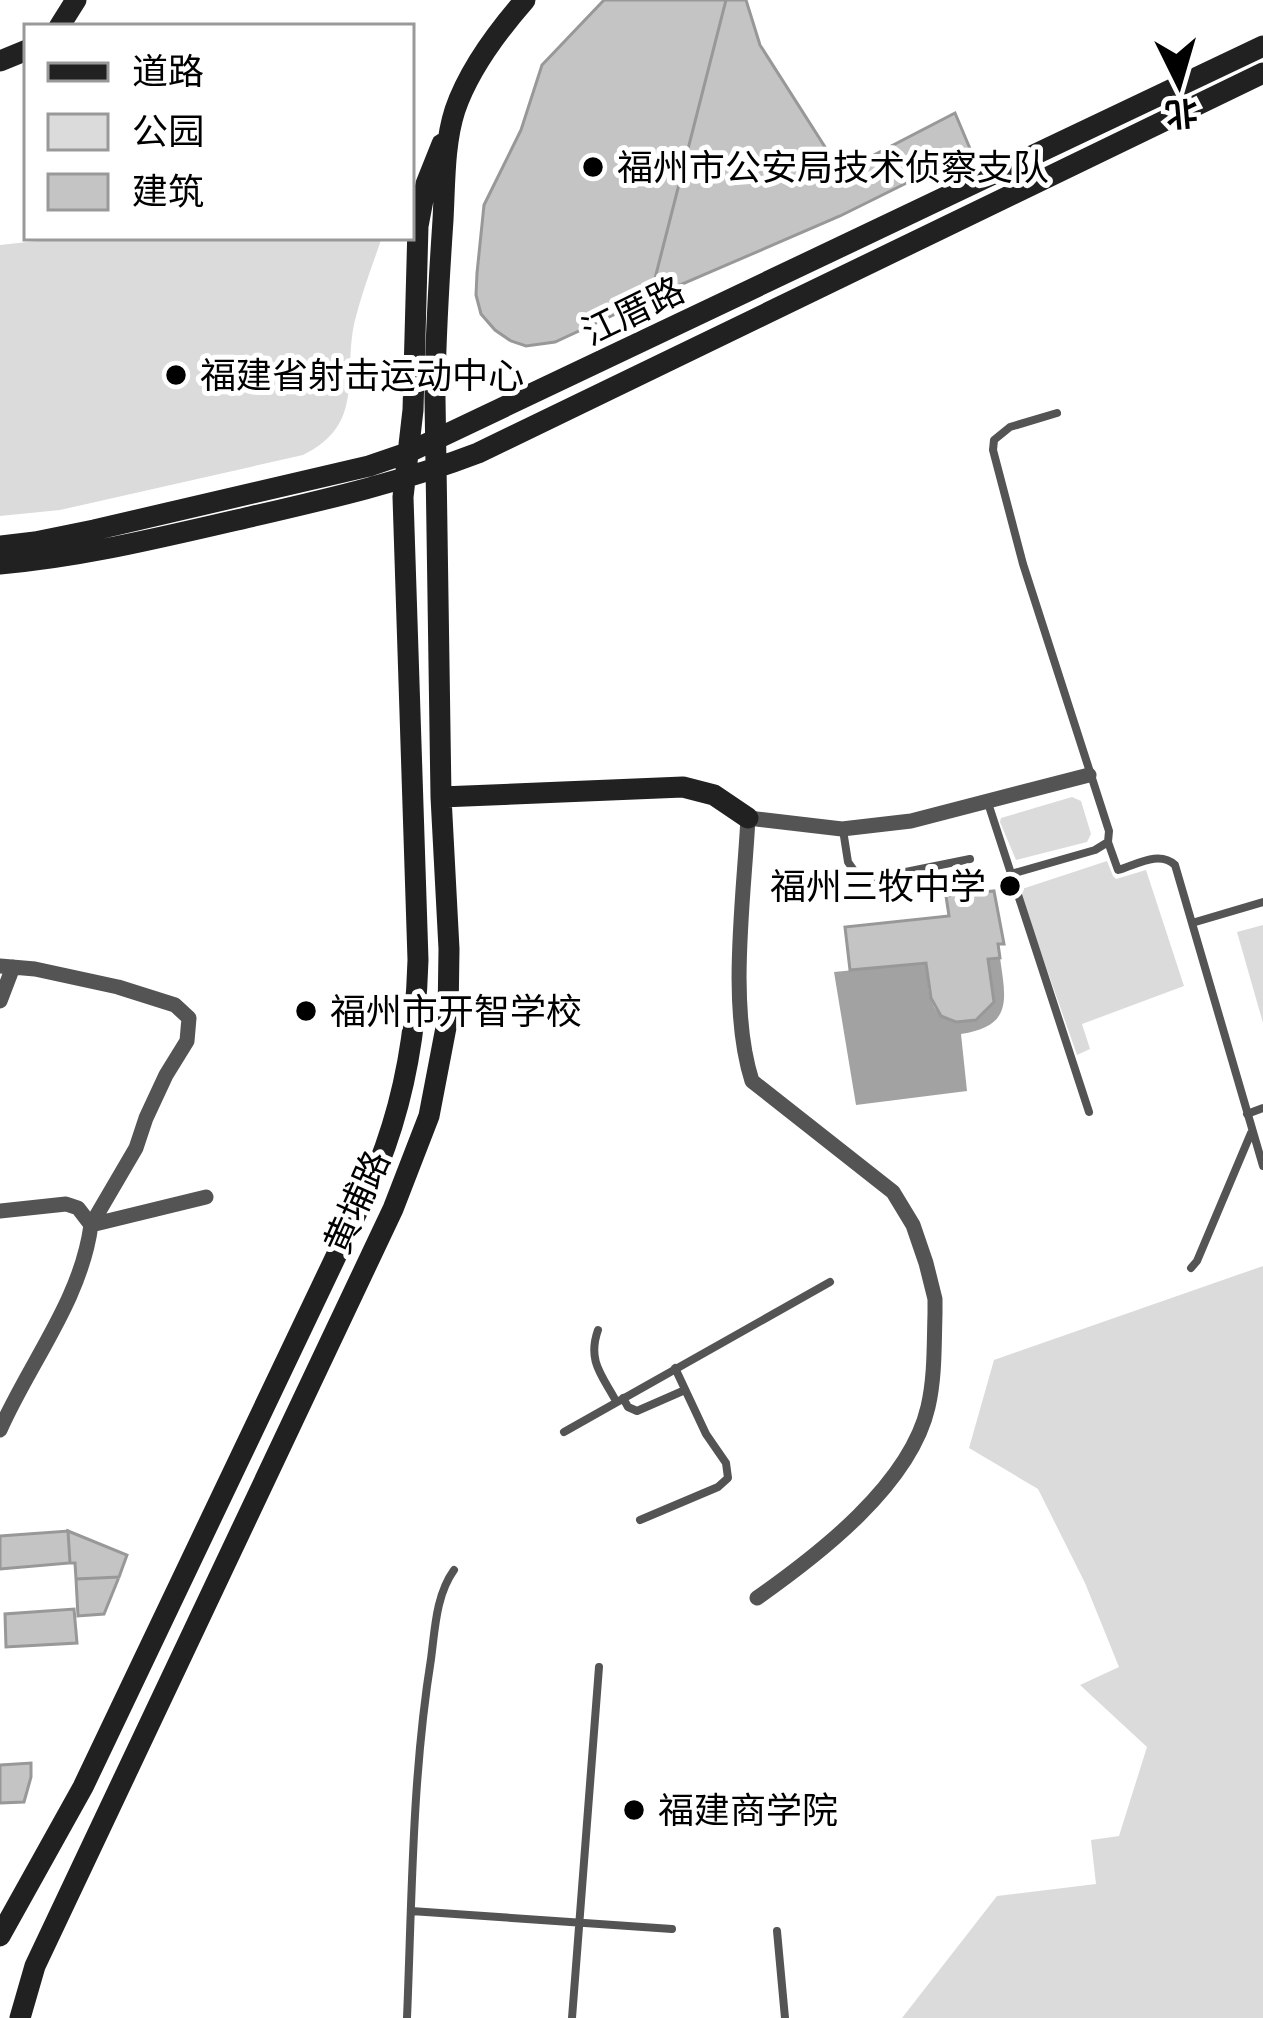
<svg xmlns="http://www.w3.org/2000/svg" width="1263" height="2018" font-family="'DejaVu Sans','Noto Sans SC',sans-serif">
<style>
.green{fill:#dbdbdb}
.water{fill:#a2a2a2}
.building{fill:#c4c4c4;stroke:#989898;stroke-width:3}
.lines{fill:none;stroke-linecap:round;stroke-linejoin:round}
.lane{stroke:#545454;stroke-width:8}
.street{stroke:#545454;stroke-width:15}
.secondary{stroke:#212121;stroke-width:21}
.poi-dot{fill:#000;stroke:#fff;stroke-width:4.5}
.labels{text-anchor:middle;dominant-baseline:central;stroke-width:10;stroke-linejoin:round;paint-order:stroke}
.poi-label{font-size:36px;fill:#000;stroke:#fff;text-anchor:start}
.street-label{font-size:36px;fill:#000;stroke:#fff}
</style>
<rect width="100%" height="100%" fill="#fff"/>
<!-- green -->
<path class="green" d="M74,237H382C373,264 362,292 355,320C342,373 367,424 303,455L60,510L0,516V245Z
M1072,797L1081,801L1091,834L1087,842L1016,860L1000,822L1001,818Z
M1107,861L1113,876L1116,879L1146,870L1184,986L1082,1024L1090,1049L1077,1055L1019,890Z
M1263,925V1023L1237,932Z
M1263,1266V2018H902L997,1896L1096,1884L1091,1840L1119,1836L1147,1747L1080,1685L1119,1667L1085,1583L1038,1489L969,1448L994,1360Z"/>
<!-- water -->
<path class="water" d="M1000,958C1006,1000 1013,1026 961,1034L967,1091L856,1105L834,972L926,963C928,975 927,991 932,1002C943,1032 979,1023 993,1002L988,959Z"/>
<!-- building -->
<path class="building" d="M604,0H726L650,298L555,342L526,346L511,341L495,330L481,314L476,295L477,273L484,205L521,130L542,65Z
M726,0H746L760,45L841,172L955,113L971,151L840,216L650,298Z
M994,891L1004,944H998L1000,958L988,959L994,1002L976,1020L956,1022L941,1016L931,998L926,963L850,970L845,927L949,916L946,896Z
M68,1531L127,1555L119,1577L76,1579L75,1563H70Z
M68,1531L70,1563L0,1569V1536Z
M119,1577L104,1614L78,1616L76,1579Z
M74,1609L77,1643L6,1647L5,1614Z
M31,1763V1777L24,1802L0,1803V1765Z"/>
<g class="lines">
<!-- lane -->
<path class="lane" d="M988,803L1089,1112
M843,830L848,862L858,876L871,879L970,859
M1108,842L1118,870C1136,865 1159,850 1175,865L1263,1166
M1011,874L1095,850L1108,842L1109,831L1023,564L993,450L994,440L1010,427L1057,413
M1192,923L1263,902
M1247,1114L1263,1108
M1191,1268L1197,1261L1251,1133
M598,1330C587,1361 602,1375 616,1401
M623,1398L628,1407L637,1411L685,1390
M564,1432L830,1282
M640,1520L718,1487L728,1478L726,1463L706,1434L675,1368
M411,1911L672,1929
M777,1931L785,2018
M407,2018C412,1898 412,1777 431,1659C435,1629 436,1595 454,1570
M572,2018L599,1667"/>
<!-- street -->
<path class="street" d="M0,966L35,969L118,987L175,1005L189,1018L187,1041L166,1075L146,1118L136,1148L91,1225
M0,1001L13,967
M0,1211L66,1204L78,1208L91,1225C81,1300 30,1362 0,1430
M91,1225L206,1197
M757,1598C818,1555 910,1485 928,1407C935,1377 934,1345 935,1314V1299L926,1263L913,1225L893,1192L752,1081C728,1006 744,897 748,818L842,829L911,821L1089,775"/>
<!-- secondary -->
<path class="secondary" d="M59,27L76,0
M0,61L27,50
M0,546L35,542L94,530L369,466L407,453L1263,46
M0,564C81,557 158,538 237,520C319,501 400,483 478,453L1263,73
M441,797L683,787L714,795L748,818
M0,1936L83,1787L369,1187C402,1114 416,1040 418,960L403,497L413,410L418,226L426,184L442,144
M20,2018L35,1966L393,1209L429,1116L448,1017L449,949L441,797L435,398C435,338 439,280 443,220C445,184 444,144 455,110C469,69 497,32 525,0"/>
</g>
<!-- markers -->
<g class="poi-dot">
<circle cx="593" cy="167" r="12"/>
<circle cx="176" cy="375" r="12"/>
<circle cx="1010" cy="886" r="12"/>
<circle cx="306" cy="1011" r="12"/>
<circle cx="634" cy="1810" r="12"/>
</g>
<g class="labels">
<!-- poi labels -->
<g class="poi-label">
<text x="617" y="167">福州市公安局技术侦察支队</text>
<text x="200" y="375">福建省射击运动中心</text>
<text x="986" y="886" text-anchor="end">福州三牧中学</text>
<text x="330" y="1011">福州市开智学校</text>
<text x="658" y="1810">福建商学院</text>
</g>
<!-- street labels -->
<g class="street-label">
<text transform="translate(633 311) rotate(-26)">江厝路</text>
<text transform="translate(357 1202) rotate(-66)">黄埔路</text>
</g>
</g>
<!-- legend -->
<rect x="24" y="24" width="390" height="216" fill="#ffffff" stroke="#999999" stroke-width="3"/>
<rect x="48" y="63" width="60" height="18" fill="#212121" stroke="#999999" stroke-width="3"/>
<text x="132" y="84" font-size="36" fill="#000000">道路</text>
<rect x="48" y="114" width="60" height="36" fill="#dbdbdb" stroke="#999999" stroke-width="3"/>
<text x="132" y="144" font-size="36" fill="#000000">公园</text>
<rect x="48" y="174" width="60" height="36" fill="#c4c4c4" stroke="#999999" stroke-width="3"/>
<text x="132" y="204" font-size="36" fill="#000000">建筑</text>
<!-- north arrow -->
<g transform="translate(1179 84) rotate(175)" stroke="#ffffff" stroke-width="9" paint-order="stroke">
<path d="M0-9L21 45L0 30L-21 45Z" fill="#000000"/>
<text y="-18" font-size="33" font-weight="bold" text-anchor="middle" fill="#000000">北</text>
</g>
</svg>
